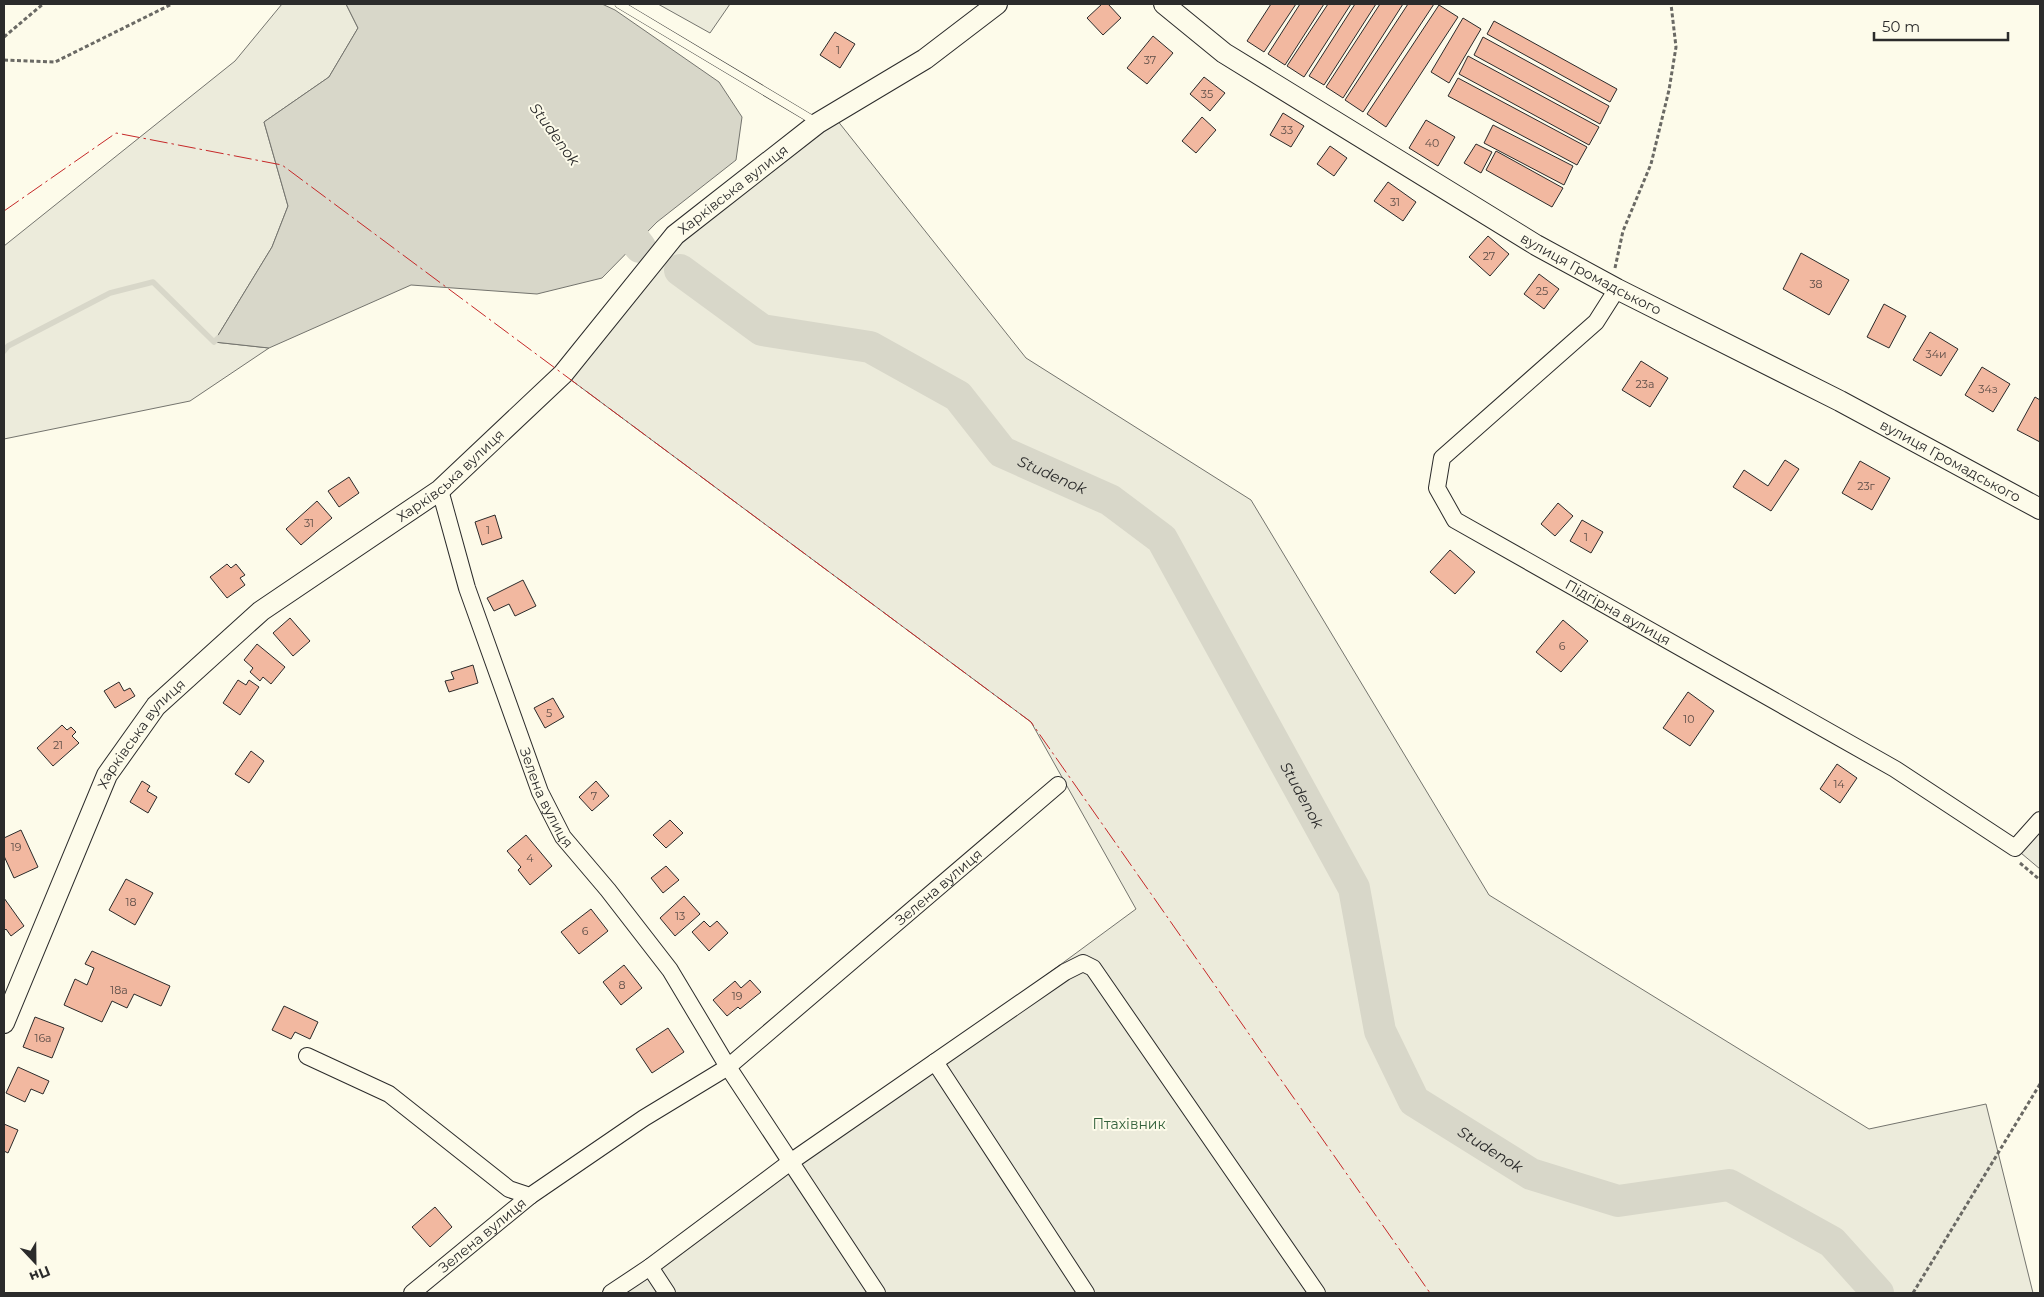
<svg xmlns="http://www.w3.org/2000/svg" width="2044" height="1297" font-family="Montserrat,sans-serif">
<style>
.green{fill:#ecebdb;stroke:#74746e}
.water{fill:#d8d7c9;stroke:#74746e}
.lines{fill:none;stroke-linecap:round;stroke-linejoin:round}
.stream{stroke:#d8d7c9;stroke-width:5.5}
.river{stroke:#d8d7c9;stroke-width:32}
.building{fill:#f2b8a0;stroke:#2b2b2b}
.service-casing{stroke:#2b2b2b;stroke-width:9}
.minor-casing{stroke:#2b2b2b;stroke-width:18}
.tertiary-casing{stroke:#2b2b2b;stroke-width:22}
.path{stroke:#6a6964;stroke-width:3;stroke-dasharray:4 2.5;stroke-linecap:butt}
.service{stroke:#fdfbea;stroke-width:8}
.minor{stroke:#fdfbea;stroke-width:16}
.tertiary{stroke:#fdfbea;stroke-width:20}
.power{stroke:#c62828;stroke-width:1;stroke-dasharray:18 4 2.5 4;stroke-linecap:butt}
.labels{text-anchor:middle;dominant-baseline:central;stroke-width:4;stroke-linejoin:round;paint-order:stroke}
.number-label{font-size:11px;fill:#5d4e48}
.street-label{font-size:14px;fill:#2b2b2b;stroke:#fdfbea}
.park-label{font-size:14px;fill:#34623c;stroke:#fdfbea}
.water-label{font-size:15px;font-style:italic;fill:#2b2b2b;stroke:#fdfbea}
</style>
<rect width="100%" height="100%" fill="#fdfbea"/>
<!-- green -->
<path class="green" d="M282,4H346L358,28L329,77L264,122L288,206L272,247L214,342L269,348L190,401L4,439V246L235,61Z
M658,4H730L710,33Z
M833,115L1026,358L1251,500L1489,895L1869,1129L1986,1104L2033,1293H609L667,1254L1136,909L1031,722L563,374L675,235Z
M2040,820V869L2015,848Z"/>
<!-- water -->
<path class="water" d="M346,4H602L615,10L719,82L742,117L736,160L657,222L602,278L537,294L411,285L269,348L214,342L272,247L288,206L264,122L329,77L358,28Z"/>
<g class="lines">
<!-- stream -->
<path class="stream" d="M4,351L8,346L110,293L153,282L214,342L218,338"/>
<!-- river -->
<g class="river">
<path d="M609,207L640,247"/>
<path id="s1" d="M680,270L762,330L870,347L958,396L1002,452L1110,500L1162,539L1354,888L1380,1031L1414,1101L1531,1174L1618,1201L1729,1185L1832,1242L1878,1293"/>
</g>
</g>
<!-- building -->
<path class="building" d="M1102,4H1108L1121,18L1103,35L1087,18Z
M1271,4H1296L1264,52L1247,41Z
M1300,4H1324L1285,65L1268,54Z
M1328,4H1351L1304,77L1287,66Z
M1355,4H1376L1324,85L1309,76Z
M1380,4H1403L1343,98L1326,87Z
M1408,4H1434L1363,112L1345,100Z
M1439,5L1458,17L1386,127L1367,114Z
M1463,18L1481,29L1449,83L1431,72Z
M1494,21L1617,89L1610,102L1487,34Z
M835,32L855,44L840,68L820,55Z
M1153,36L1173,53L1147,84L1127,68Z
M1483,37L1609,106L1600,124L1474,55Z
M1468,56L1599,127L1589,145L1459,74Z
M1204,77L1225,93L1210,111L1190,94Z
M1458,78L1587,147L1577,165L1448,96Z
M1283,113L1304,126L1291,147L1270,135Z
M1202,117L1216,130L1196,153L1182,141Z
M1426,120L1455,137L1438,166L1409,148Z
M1493,125L1573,166L1564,185L1484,143Z
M1476,144L1492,152L1481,173L1464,163Z
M1330,146L1347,158L1334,176L1317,164Z
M1496,151L1563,188L1552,207L1486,170Z
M1388,182L1416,202L1403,221L1374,201Z
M1488,236L1509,254L1490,276L1469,257Z
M1801,253L1849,280L1829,315L1783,289Z
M1539,274L1559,289L1544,309L1524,294Z
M1884,304L1906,316L1889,348L1867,337Z
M1930,332L1958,349L1941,376L1913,360Z
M1641,361L1668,378L1650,407L1622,390Z
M1982,367L2010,384L1993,412L1965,395Z
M2035,397L2040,400V442L2017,430Z
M1785,460L1799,469L1771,511L1733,487L1744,470L1768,486Z
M1860,461L1890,478L1872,510L1842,493Z
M349,477L359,493L339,507L328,491Z
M317,501L332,518L301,545L286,529Z
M1558,503L1573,516L1555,536L1541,524Z
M495,515L502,538L482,545L475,522Z
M1582,520L1603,532L1591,553L1570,541Z
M1450,550L1475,572L1455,594L1430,572Z
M227,564L231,568L236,564L245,575L240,578L245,585L227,598L210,577Z
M523,580L536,606L515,616L509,604L494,611L487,598Z
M290,618L310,641L293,656L273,633Z
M1563,620L1588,641L1561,672L1536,652Z
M257,644L285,667L271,684L263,677L260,681L250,672L253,668L244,660Z
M473,665L478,683L449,692L445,681L454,679L451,672Z
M238,680L246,685L249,680L259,687L240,715L223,703Z
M119,682L124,691L130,688L135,696L115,708L104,691Z
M1688,692L1714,711L1690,746L1663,728Z
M553,698L564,717L545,728L534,708Z
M62,725L67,730L71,727L76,732L72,736L79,743L53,766L37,748Z
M251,751L264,761L249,783L235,774Z
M1837,764L1857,778L1840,803L1820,789Z
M142,781L150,786L147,791L157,797L148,813L130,802Z
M596,781L609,796L592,811L579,797Z
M670,820L683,833L666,848L653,835Z
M21,830L38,867L14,878L4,856V838Z
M526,835L552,866L530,885L518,870L521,867L507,851Z
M666,866L679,880L663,893L651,878Z
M126,879L153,893L135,925L109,910Z
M684,896L700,914L675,936L660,918Z
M4,898L24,926L11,936L6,929L4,931Z
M591,909L608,931L579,954L561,932Z
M704,921L710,927L717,921L728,933L709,951L692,932Z
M92,951L170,986L161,1006L134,994L127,1008L112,1001L102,1022L64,1005L75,979L87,985L94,968L85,964Z
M624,965L642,988L621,1005L603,982Z
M750,980L761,992L740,1009L738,1007L727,1016L713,1000L735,981L741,988Z
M284,1006L318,1022L310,1039L295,1032L291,1039L272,1030Z
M35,1017L64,1028L52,1058L23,1047Z
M668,1028L684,1052L652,1073L636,1049Z
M18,1067L49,1081L43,1094L31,1089L25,1102L6,1093Z
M4,1124L18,1130L8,1153L4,1151Z
M435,1207L452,1227L430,1247L412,1227Z"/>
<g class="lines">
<!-- service casing -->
<g class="service-casing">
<path id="service" d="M619,4L816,122"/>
</g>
<!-- minor casing -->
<g class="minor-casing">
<g id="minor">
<path id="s2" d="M1617,289L1596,322L1442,458L1437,488L1455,520L1895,769L2015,848L2040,820"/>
<path id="s3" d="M440,490L467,588L540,792L563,837L608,890L670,970L728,1067L877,1293"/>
<path id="s4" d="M307,1056L389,1094L509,1189L530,1196L644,1118L728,1067L1058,785"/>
<path d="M935,1062L1086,1293"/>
<path d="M650,1267L667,1293"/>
<path id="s5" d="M412,1293L530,1196"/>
<path d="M611,1293L650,1267L789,1163L1065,972L1083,963L1093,968L1317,1293"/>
</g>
</g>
<!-- tertiary casing -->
<g class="tertiary-casing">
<g id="tertiary">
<path id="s6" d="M1164,4L1224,53L1536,245L1617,289L1840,401L2040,509"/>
<path id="s7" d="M4,1023L107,775L156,706L261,611L440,490L563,374L675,235L818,123L925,59L997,4"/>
</g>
</g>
<!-- path -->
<path class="path" d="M4,37L43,4
M4,60L55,62L172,4
M1615,268L1623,231L1651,164L1669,90L1676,47L1671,4
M2020,863L2040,880
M1913,1293L2040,1084"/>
<!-- service -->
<use href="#service" class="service"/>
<!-- minor -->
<use href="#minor" class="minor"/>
<!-- tertiary -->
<use href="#tertiary" class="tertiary"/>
<!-- power -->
<path class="power" d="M4,211L116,133L282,165L1031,722L1430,1293"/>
</g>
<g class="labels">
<!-- number labels -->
<g class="number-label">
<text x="838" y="50">1</text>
<text x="1150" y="60">37</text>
<text x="1207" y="94">35</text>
<text x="1287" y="130">33</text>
<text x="1432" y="143">40</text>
<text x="1395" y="202">31</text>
<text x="1489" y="256">27</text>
<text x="1816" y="284">38</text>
<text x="1542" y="291">25</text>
<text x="1936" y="354">34и</text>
<text x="1645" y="384">23а</text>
<text x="1988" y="389">34з</text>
<text x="1866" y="486">23г</text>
<text x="309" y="523">31</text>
<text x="488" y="530">1</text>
<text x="1586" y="537">1</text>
<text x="1562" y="646">6</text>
<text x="549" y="713">5</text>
<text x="1689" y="719">10</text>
<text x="58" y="745">21</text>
<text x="1839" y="784">14</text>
<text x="594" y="796">7</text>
<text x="16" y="847">19</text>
<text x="530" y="858">4</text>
<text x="131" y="902">18</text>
<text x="680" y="916">13</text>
<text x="585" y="931">6</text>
<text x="622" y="985">8</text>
<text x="119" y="990">18а</text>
<text x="737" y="996">19</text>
<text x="43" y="1038">16а</text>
</g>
<!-- street labels -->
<g class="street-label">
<text stroke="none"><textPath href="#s7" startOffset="1132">Харківська вулиця</textPath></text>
<text stroke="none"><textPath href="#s6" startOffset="506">вулиця Громадського</textPath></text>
<text stroke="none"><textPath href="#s6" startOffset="911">вулиця Громадського</textPath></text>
<text stroke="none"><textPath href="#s7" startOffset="728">Харківська вулиця</textPath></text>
<text stroke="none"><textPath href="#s2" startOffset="499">Підгірна вулиця</textPath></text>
<text stroke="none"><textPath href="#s7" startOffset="322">Харківська вулиця</textPath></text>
<text stroke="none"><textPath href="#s3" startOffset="326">Зелена вулиця</textPath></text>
<text stroke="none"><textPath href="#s4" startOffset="779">Зелена вулиця</textPath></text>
<text stroke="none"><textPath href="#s5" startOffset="91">Зелена вулиця</textPath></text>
</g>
<!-- park labels -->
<g class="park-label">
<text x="1129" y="1124">Птахівник</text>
</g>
<!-- water labels -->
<g class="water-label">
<text transform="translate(555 134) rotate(54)">Studenok</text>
<text stroke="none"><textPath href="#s1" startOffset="438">Studenok</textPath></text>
<text stroke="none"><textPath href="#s1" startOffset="858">Studenok</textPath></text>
<text stroke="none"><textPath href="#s1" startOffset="1278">Studenok</textPath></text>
</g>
</g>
<!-- border -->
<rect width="2044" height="1297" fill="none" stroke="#2b2b2b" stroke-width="10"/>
<!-- north arrow -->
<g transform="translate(35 1262) rotate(158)" stroke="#fdfbea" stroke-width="4" paint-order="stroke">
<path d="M0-4L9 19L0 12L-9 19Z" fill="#2b2b2b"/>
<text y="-8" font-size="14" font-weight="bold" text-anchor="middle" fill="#2b2b2b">Пн</text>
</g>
<!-- scale -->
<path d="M1874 32v8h134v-8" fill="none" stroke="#2b2b2b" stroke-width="2.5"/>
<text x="1882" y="32" font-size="15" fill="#2b2b2b" stroke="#fdfbea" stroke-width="4" paint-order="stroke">50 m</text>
</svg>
